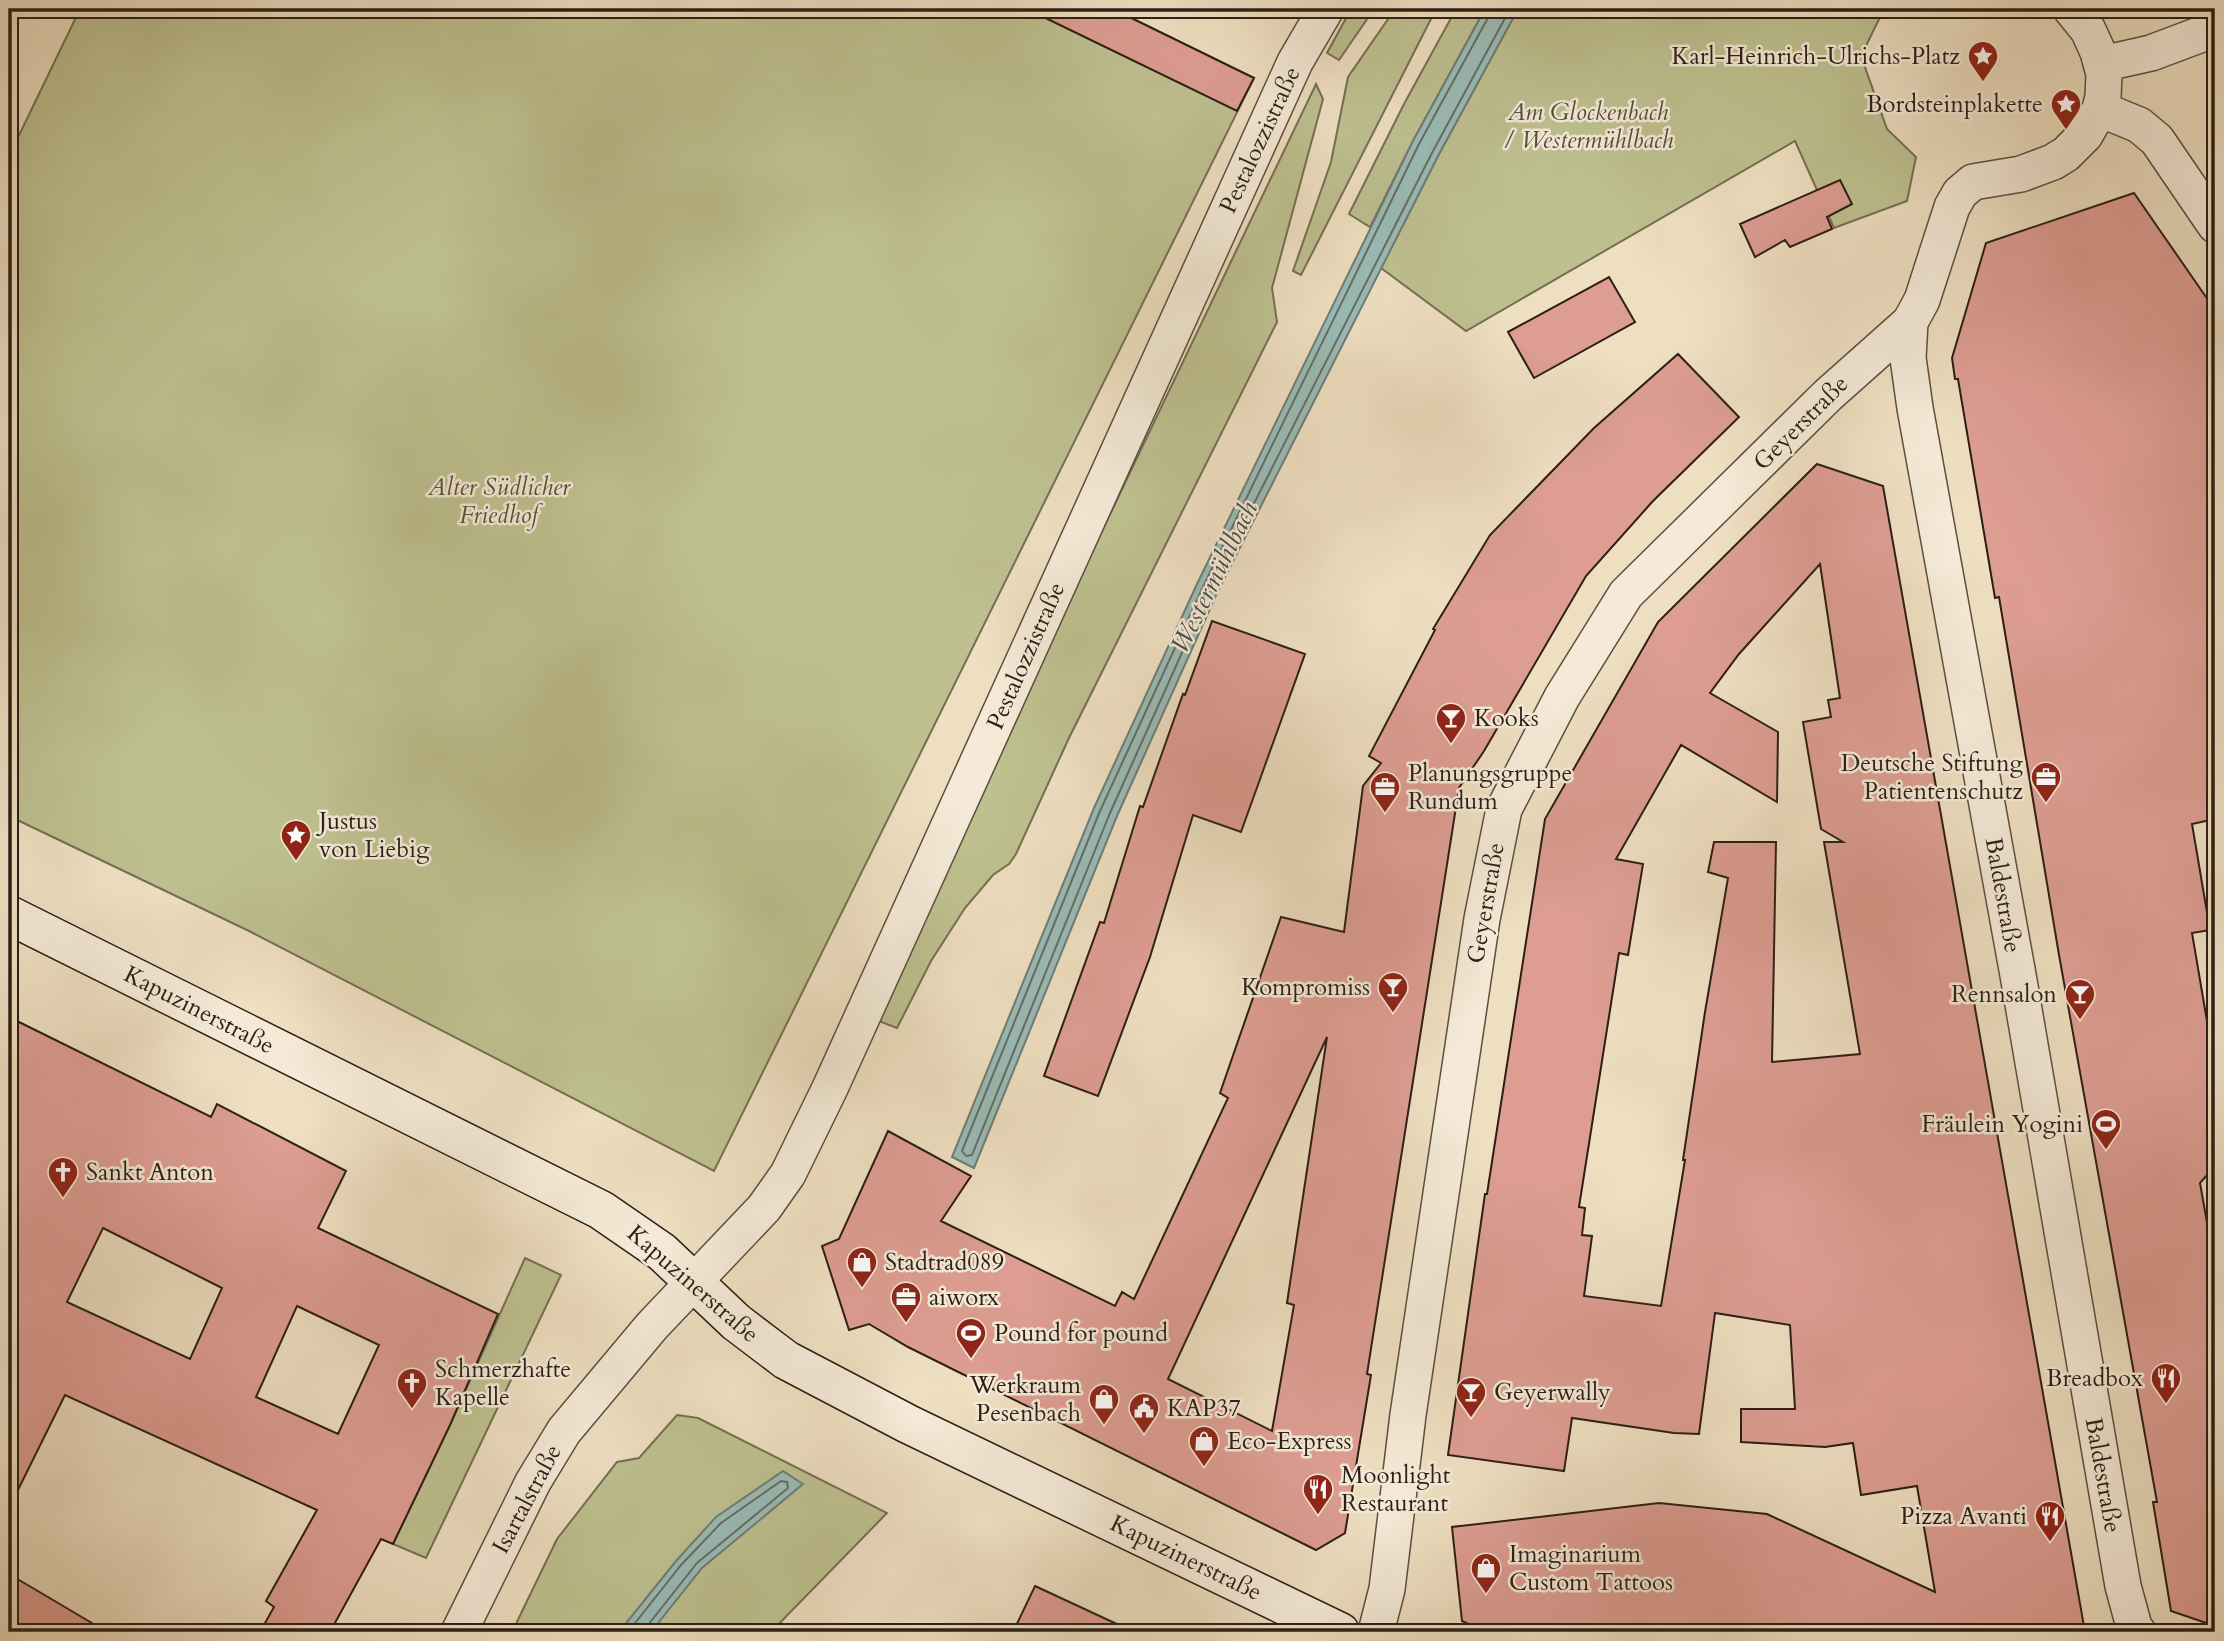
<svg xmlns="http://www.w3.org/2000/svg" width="2224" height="1641" font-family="Cardo,serif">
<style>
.green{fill:#bec090;stroke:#756f53;stroke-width:2}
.water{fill:#9abcb7;stroke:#6e7d77;stroke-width:2}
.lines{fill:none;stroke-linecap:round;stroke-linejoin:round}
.shore{stroke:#636d66;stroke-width:2}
.building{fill:#dd9d92;stroke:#2c1e16;stroke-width:2;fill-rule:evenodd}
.street-casing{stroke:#5c4e41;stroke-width:38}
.secondary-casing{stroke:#2c1e16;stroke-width:41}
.street{stroke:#f4ead7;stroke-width:35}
.secondary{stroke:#f4ead7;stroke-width:38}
.labels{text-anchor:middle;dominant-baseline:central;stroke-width:5;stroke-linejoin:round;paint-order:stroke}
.poi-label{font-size:24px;fill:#2c1e16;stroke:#f4ead7;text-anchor:start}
.park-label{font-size:24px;font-style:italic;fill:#584f3b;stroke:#f4ead7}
.street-label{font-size:24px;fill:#2c1e16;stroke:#f4ead7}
.water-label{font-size:26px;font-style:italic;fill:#4d4d46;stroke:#f4ead7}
</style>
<rect width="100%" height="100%" fill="#eedfc1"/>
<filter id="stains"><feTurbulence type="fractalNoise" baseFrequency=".00286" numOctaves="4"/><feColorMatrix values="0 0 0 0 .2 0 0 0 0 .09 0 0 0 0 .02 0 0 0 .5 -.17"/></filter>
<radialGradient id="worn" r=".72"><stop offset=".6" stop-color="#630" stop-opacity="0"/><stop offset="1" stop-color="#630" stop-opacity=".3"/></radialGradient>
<!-- green -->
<path class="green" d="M80,9H1113L1254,78L714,1171L249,931L9,816V156Z
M1351,9H1374L1339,60L1327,53Z
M1395,9H1436L1301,275L1293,271L1331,162L1348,77Z
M1456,9H1485L1413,141L1370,227L1349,214L1404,104Z
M1518,9H1884L1861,56L1887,129L1916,157L1907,201L1834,228L1795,141L1466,331L1381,268L1439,154Z
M1316,84L1323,99L1272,288L1277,322L1068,740L1016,854L1009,864L993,875L965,908L931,961L897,1028L876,1020L989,767Z
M525,1258L561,1275L426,1558L393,1544L450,1425Z
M677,1415L698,1418L887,1513L771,1632H512L557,1539L617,1462L639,1458Z"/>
<!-- water -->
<path class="water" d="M1485,9H1518L1439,154L1218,591L1117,816L974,1168L952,1157L1094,808L1197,584L1413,141Z
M783,1471L803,1484L702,1568L651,1632H619L676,1561L716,1517Z"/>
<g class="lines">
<!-- shore -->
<path class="shore" d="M1491,9L1490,14L1419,144L1203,587L1100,811L962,1151L966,1156L972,1155L1110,813L1211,588L1433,151L1510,9
M628,1632L681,1565L721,1523L781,1481L787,1482L788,1488L697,1563L648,1625L646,1632"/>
</g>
<!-- building -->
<path class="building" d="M1027,9H1113L1254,78L1237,111Z
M1840,180L1852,204L1827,217L1832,229L1790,247L1785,240L1755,257L1740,224Z
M2134,193L2215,310V819L2192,824L2210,930L2192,933L2215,1068V1166L2200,1183L2215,1268V1626L2171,1611L2153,1502H2157L2059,955L1999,597L1995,598L1958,379H1955L1952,358L1986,243Z
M1609,277L1635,322L1534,378L1508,332Z
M1678,354L1739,417L1653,501L1586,576L1484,751L1459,788L1367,1374L1371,1375L1345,1533L1316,1550L908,1347L869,1324L849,1330L822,1246L839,1239L888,1131L971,1176L941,1221L1115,1306L1122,1292L1134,1299L1228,1098L1220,1093L1281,917L1344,932L1363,786L1381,763L1369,756L1435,630L1433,629L1490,535L1594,428ZM1327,1037L1287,1303L1294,1305L1272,1431L1168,1379Z
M1817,464L1883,486L2085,1632H1485L1462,1621L1452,1527L1659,1503L1767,1514L1935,1592L1917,1486L1861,1495L1853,1443L1825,1447L1741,1442V1409H1795L1790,1325L1715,1313L1699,1434L1674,1433L1572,1418L1564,1471L1448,1455L1485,1194H1487L1545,819L1658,622ZM1820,564L1840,698L1828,700L1831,717L1803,722L1821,829L1843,842H1824L1860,1054L1772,1062L1776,842H1714L1708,872L1728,878L1705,1012L1683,1160H1685L1661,1306L1584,1296L1592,1236L1582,1235L1585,1208L1579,1207L1619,953L1628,955L1643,864L1616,859L1681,745L1777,802L1778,732L1710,693L1739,654Z
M1212,621L1305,654L1241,832L1193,815L1150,957L1098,1096L1044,1076L1100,922L1104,923L1140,806L1143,807L1183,694L1185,695Z
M19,1022L211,1117L217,1104L346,1171L318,1228L498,1314L450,1425L393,1544L381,1539L330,1632H260L274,1607L266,1601L317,1510L65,1395L9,1508V1043ZM103,1228L222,1288L190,1359L67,1302ZM297,1306L379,1345L338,1434L256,1397Z
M9,1574L107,1632H23L9,1623Z
M1035,1586L1134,1632H1013Z"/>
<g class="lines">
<!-- street casing -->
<g class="street-casing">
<path id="street" d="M2102,64L2151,53L2215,29
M2100,109L2139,125L2157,140L2215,225
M1910,322L1908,358L1915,408L2018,975L2123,1586L2135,1630L2138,1632
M459,1632L533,1482L564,1431L652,1326L764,1208L788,1174L830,1088L1295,62L1326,9
M1376,1632L1387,1589L1408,1415L1482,919L1504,809L1562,697L1626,594L1828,395L1910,322L1922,300L1952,207L1960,193L1973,182L2021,174L2053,162L2066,154L2085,135L2100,109L2103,97L2104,74L2098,52L2088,30L2071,9"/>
</g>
<!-- secondary casing -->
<g class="secondary-casing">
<path id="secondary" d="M9,915L601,1210L662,1252L736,1322L786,1360L908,1424L1340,1632"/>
</g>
<!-- street -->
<use href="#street" class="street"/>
<!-- secondary -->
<use href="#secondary" class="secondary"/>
</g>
<!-- icons -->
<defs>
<g id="sight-pin" transform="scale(1.575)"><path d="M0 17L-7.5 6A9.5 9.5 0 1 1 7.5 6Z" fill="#8f2418" stroke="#f4ead7"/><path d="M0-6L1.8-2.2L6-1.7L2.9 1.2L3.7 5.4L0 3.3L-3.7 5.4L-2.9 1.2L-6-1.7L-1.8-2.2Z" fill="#fff"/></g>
<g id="bar-pin" transform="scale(1.575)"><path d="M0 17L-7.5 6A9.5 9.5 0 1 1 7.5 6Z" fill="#8f2418" stroke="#f4ead7"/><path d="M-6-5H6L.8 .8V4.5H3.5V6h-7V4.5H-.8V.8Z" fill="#fff"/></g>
<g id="office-pin" transform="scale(1.575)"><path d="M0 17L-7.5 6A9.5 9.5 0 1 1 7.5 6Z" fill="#8f2418" stroke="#f4ead7"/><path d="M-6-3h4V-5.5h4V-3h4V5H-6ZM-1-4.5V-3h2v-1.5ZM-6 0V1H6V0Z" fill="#fff"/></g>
<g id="stadium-pin" transform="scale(1.575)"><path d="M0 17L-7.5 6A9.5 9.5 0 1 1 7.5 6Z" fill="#8f2418" stroke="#f4ead7"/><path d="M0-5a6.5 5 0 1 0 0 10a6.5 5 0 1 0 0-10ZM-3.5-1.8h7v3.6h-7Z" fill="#fff"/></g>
<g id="church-pin" transform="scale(1.575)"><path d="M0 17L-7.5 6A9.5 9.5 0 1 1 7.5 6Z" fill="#8f2418" stroke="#f4ead7"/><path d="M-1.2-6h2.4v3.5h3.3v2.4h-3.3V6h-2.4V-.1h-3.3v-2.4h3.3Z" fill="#fff"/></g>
<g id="shop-pin" transform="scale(1.575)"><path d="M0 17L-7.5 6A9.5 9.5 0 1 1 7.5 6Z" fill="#8f2418" stroke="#f4ead7"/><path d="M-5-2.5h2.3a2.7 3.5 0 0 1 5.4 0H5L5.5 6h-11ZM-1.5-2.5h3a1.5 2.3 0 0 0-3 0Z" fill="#fff"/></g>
<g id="restaurant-pin" transform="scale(1.575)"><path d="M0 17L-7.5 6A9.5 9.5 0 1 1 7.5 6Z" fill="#8f2418" stroke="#f4ead7"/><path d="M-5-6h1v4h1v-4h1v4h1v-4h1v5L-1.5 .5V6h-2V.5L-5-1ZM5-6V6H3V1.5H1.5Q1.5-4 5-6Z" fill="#fff"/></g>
<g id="civic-pin" transform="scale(1.575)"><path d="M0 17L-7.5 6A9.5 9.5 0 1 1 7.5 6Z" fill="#8f2418" stroke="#f4ead7"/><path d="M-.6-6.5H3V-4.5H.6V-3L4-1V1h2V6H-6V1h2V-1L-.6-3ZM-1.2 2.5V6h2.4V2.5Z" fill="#fff"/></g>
</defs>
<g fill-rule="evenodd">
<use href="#sight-pin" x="1983" y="56"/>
<use href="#sight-pin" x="2066" y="104"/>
<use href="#bar-pin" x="1451" y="718"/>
<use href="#office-pin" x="2046" y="777"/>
<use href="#office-pin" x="1385" y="787"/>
<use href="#sight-pin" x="296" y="835"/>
<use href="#bar-pin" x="1393" y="987"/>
<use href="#bar-pin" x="2080" y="994"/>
<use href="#stadium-pin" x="2106" y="1124"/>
<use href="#church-pin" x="63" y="1172"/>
<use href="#shop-pin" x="862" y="1262"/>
<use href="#office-pin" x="906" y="1297"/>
<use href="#stadium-pin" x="971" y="1333"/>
<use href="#restaurant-pin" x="2166" y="1378"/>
<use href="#church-pin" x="412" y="1383"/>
<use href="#bar-pin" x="1471" y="1392"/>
<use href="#shop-pin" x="1104" y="1399"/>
<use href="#civic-pin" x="1144" y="1408"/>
<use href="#shop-pin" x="1204" y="1441"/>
<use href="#restaurant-pin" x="1318" y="1489"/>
<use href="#restaurant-pin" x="2050" y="1516"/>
<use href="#shop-pin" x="1486" y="1568"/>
</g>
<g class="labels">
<!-- poi labels -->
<g class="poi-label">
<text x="1960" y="56" text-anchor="end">Karl-Heinrich-Ulrichs-Platz</text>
<text x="2043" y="104" text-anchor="end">Bordsteinplakette</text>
<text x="1474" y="718">Kooks</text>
<text x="2023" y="763" text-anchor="end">Deutsche Stiftung<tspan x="2023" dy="28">Patientenschutz</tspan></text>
<text x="1408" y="773">Planungsgruppe<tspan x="1408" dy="28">Rundum</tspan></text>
<text x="319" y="821">Justus<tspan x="319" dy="28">von Liebig</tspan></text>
<text x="1370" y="987" text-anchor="end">Kompromiss</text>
<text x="2057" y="994" text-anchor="end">Rennsalon</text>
<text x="2083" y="1124" text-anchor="end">Fräulein Yogini</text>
<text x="86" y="1172">Sankt Anton</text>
<text x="885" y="1262">Stadtrad089</text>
<text x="929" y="1297">aiworx</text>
<text x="994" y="1333">Pound for pound</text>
<text x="435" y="1369">Schmerzhafte<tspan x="435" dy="28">Kapelle</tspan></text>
<text x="2143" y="1378" text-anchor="end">Breadbox</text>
<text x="1081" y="1385" text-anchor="end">Werkraum<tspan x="1081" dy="28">Pesenbach</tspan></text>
<text x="1494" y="1392">Geyerwally</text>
<text x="1167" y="1408">KAP37</text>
<text x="1227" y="1441">Eco-Express</text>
<text x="1341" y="1475">Moonlight<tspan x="1341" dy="28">Restaurant</tspan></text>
<text x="2027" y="1516" text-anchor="end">Pizza Avanti</text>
<text x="1509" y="1554">Imaginarium<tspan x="1509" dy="28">Custom Tattoos</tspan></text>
</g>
<!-- park labels -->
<g class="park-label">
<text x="1588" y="112">Am Glockenbach<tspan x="1588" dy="28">/ Westermühlbach</tspan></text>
<text x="499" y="487">Alter Südlicher<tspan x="499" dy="28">Friedhof</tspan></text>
</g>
<!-- street labels -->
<g class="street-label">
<text transform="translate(1260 140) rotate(-65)">Pestalozzistraße</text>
<text transform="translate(1801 423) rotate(-45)">Geyerstraße</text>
<text transform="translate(1026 656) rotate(-66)">Pestalozzistraße</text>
<text transform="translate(2003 895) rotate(80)">Baldestraße</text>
<text transform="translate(1486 903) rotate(-80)">Geyerstraße</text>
<text transform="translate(199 1010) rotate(27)">Kapuzinerstraße</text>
<text transform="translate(693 1284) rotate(41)">Kapuzinerstraße</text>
<text transform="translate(2103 1475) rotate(80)">Baldestraße</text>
<text transform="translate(527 1499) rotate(-62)">Isartalstraße</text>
<text transform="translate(1186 1558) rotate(26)">Kapuzinerstraße</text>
</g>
<!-- water labels -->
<g class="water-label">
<text transform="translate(1214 577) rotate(-64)">Westermühlbach</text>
</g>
</g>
<!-- margin -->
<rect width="2224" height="1641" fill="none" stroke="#eedfc1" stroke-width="35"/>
<rect x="10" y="10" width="2203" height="1620" fill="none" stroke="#2c1e16" stroke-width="3.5"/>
<rect x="18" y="18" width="2189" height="1606" fill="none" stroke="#2c1e16" stroke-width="2"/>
<rect width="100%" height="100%" filter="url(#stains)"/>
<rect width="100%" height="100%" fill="url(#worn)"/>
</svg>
